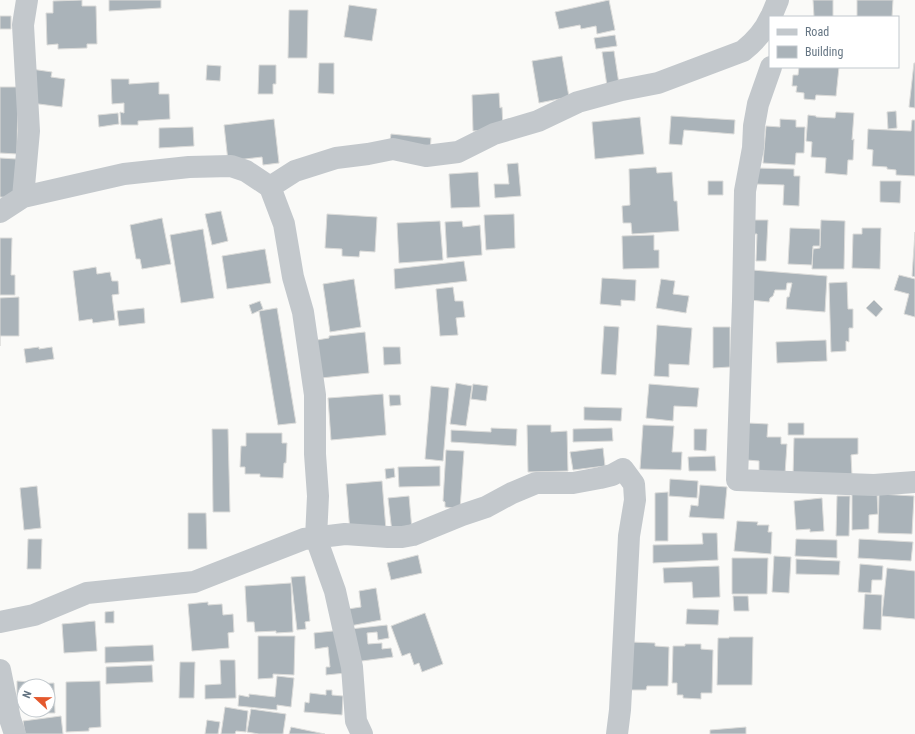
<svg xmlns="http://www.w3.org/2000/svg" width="915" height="734" font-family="'Roboto Condensed',sans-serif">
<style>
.building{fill:#aab3b9;stroke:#dcdcda}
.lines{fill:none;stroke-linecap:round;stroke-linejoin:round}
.minor{stroke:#c3c8cc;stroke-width:22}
</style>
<rect width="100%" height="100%" fill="#fafaf8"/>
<!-- building -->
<path class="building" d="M82,0V6H96L97,44H87V48L58,49V44L47,45L46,13H53V1Z
M109,0H161V8L109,11Z
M609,0L615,30L597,34L596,26L581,29L580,25L559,29L555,12Z
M813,0H833V17H814Z
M857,0H893L892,17H857Z
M349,5L377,9L372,41L344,37Z
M289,10H308L307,58H288Z
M0,16H11V29H0Z
M615,35L617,46L596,49L594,38Z
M614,51L619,84L607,86L602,52Z
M562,56L569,97L539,103L532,61Z
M319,63H334V94L318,93Z
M914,63H915V108L909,107Z
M207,65L221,66L220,81L206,80Z
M259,65H276V84H273V94H258Z
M799,67H839L836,96L816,95L815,100L804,99V93L796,92L797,86H792L793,75H798Z
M31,69L52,72L51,77L65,79L62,107L31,103Z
M111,79H129V84L159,82V94H169L170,119L138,121V125H121L120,112L124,113V103L112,104Z
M0,87H18L17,154L0,153Z
M499,93L500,108L502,107L503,129L473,131L472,95Z
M896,111L897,128L888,129L887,112Z
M836,112L854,113L852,140L854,139L853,160H848L847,175L825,173L826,158L811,157L812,142L806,141L808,115L816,116V117L835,118Z
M118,113L119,124L99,127L98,115Z
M671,116L735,120L734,134L684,130L682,145L669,144Z
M640,117L644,154L595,159L592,122Z
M274,119L279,163L263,165L262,157L228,161L224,125Z
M780,119L796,120V127H805L804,153H796L795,165L763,163L766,126L780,127Z
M912,120H915V176L896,175V170L887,169V167L872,166L873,150L867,149L868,129L911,131Z
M193,127L194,146L159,148V128Z
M391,134L431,138L430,152L389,148Z
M0,158L17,159L16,198L0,197Z
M518,163L521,196L495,198L494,184H509L507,164Z
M656,167L657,173L672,172L674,201H677L679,231L632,234L631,223H623L622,206L630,205L629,169Z
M755,168L794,169V176H800L799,206L783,205L784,185L755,184Z
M478,172L480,207L451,208L449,174Z
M708,181H723V195H708Z
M880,181H901L900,203L880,202Z
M221,211L228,241L212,245L205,214Z
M327,214L377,217L375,252L360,251L359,257L342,256V249L325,248Z
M514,214L515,248L486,250L484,215Z
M162,218L171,264L142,269L140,259H136L130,225Z
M753,220H768L766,261H756L757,234H753Z
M821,220L845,221L844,269H812L813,249L820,248Z
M440,221L443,260L399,263L397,223Z
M462,221L463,227L480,225L482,255L447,258L445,222Z
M790,228L820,229V246H813L812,265L788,264Z
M862,228H881L880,269L852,268L853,234H862Z
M203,229L214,298L181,303L170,235Z
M915,232V277L912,276Z
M654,235V250H659V268L623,269L622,236Z
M0,238H12L11,275H15V295H0Z
M265,249L271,283L227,289L222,256Z
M464,261L467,281L395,289L394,269Z
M96,267L97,274L110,272L112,281H118L119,294L112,295L115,320L93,323L92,319L79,321L73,271Z
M752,270L827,276L825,312L786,309L787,297H789L792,283H787L786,290H775L773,296L770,298L769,302L750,300Z
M899,275L915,279V317L904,314L909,294L894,290Z
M602,278L636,280L635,301L621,300V306L600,304Z
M354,279L361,327L330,332L323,284Z
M661,279L675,281L673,294L689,296L686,313L656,308Z
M847,282L848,309H853V328H849V342L846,341V351L831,352L829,283Z
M453,287L455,301H463L465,317L456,318L458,335L440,336L436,289Z
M19,297V336H0V346V298Z
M874,300L883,309L876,317L866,308Z
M260,301L263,309L252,314L249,305Z
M144,308L145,323L119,326L117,311Z
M277,308L296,423L278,425L259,311Z
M657,325L692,328L689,365L669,364V377L654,376Z
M604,326L619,327L616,375L601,374Z
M713,327H730V367L713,368Z
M365,332L369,373L321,378L317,340L329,338V336Z
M826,340L827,361L777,363L776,342Z
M39,347V349L52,347L54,359L26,363L24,349Z
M383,347H400L401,364L384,365Z
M456,383L472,386L466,426L450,424Z
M473,384L488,386L486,401L471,399Z
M649,384L699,388L697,407L674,406L673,421L646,418Z
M431,386L449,388L443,461L425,459Z
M383,394L386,435L331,440L328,398Z
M389,395H400L401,405L390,406Z
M584,407L622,408L621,421L584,420Z
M748,423L768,424L767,437H781V444H787L785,474L759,473V461L747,460Z
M788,423H804V435H788Z
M527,425H551V432L567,431L568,471L528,472Z
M643,425L674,426L672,452H682L681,470L640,469Z
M491,428L517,429L516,446L451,442V430L491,432Z
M612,428L613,441L573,442V429Z
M212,429H228L230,512H213Z
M694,429H707L706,451L694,450Z
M246,433H282V443H287L286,463H284L283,478L260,477V474H245V467H240L241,446H246Z
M794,438H858V454L851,455L852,476L793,475Z
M603,448L605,466L573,470L570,452Z
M446,450L464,451L460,509L445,507V502L443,501Z
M715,456L716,471H689L688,457Z
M440,466V486L399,487L398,467Z
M394,468L395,477L386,479L385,469Z
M670,479L698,481L697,498L669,496Z
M382,481L386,530L350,531L346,484Z
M700,485L727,487L724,519L689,517L691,505L698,506Z
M37,486L41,528L24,530L20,488Z
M668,492V541H655V493Z
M852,492H877L878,514L869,515V529L852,530Z
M879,494L914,496L912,534L878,533Z
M409,496L412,530L392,532L388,498Z
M837,496H850L849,536H836Z
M822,498L824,531L810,532V529L796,530L794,501Z
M188,513H206L207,549H188Z
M737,521L758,522L757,525H769L768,532H772L771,554L734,551Z
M702,533H717L718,560L653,563V545L703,544Z
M28,539H42L41,569H27Z
M796,539L837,540V558L795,556Z
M859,539L913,542L911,561L858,558Z
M418,555L422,573L391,580L387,563Z
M774,556L791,557L789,593L772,592Z
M732,558H768L767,594H732Z
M796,559L840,561L839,575L796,574Z
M860,564L883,566L882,580H872L871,593L858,592Z
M719,566L720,597L693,598L692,582L664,583L663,568Z
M887,568L915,571V619L882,616Z
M305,576L310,621L305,622L306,629L297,630L291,577Z
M291,583L293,632L276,633V631L255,632L254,622H247L245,586Z
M376,588L381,620L350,626L348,609L361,607L359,591Z
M865,594L882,595L881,630L863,629Z
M733,596H748L749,611H734Z
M208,602V605L222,604L223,615L233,614L234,632L228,633L229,648L192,651L188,604Z
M687,609L719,610L718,625L686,624Z
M114,611V623H105V612Z
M425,613L443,664L422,672L419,663L414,665L410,653L402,656L391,626Z
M95,621L97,651L64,653L62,624Z
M387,625L389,638L378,640L377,632L367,633L368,644L382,643V649L391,648L393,657L354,662L350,629Z
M342,630L346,673L326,675V667H330L328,647L315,649L314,633Z
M258,636H295L294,675L273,674V678L258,679Z
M729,637H753L752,685H717L718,638H729Z
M630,642L655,643V646L669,647L668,686H647L646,690H629Z
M685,644H701V649L713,650L712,693H701V699L683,698V695H677V683H672L673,646H685Z
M153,645L154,661L105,663V647Z
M220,660H235L236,698L205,699V685L221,684Z
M180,662H195L194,698H179Z
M152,665L153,682L106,684V667Z
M277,676L294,678L291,707L277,705V710L238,706L239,695L249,697V694L275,697Z
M17,681L29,682V686H24V707H17Z
M100,681L101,727L89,728V731L66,732V682Z
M54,683L55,713H32V710H48V686H32V684Z
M326,690H332V695L343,696L342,715L304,712L305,702L309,703L310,693L326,695Z
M225,707L248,711L246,732L236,731L235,734H221Z
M251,709L286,714L283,734H259L247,732Z
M61,716L63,734H25L23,721Z
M207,720L220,722L218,734H205Z
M291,727L325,734H289Z
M746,727V734H710V730Z"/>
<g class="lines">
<!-- minor -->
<path class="minor" d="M771,17L778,0
M771,67L758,104L754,126L753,148L745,191L743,301L737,480L874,485L915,482
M270,187L295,171L336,158L368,154L393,149L426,156L458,152L494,134L538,121L578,102L622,90L658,83L743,51C754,42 764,32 770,18
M23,197L29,131L23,25L27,0
M0,212L23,197L124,174L189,167L231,166L246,171L270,187L284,224L293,277L303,312L315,395V454L318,496L316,538L335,591L352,667L356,721L362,734
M0,622L34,615L87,593L194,582L304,539L345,534L388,537H402L413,535L462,515L486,507L512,493L536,483H573L600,478L612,475L623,469L634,484L635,500L629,536L620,710L617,734
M0,670L10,719L15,734"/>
</g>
<!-- legend -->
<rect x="769" y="16" width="130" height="52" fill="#ffffff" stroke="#c1c8cd"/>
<rect x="777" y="29" width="20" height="6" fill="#c3c8cc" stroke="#c1c8cd"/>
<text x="805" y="36" font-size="12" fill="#657583">Road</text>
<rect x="777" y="46" width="20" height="12" fill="#aab3b9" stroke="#c1c8cd"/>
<text x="805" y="56" font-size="12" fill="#657583">Building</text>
<!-- north arrow -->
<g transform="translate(36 698) rotate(292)"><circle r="19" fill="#ffffff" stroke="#c1c8cd"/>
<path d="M0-3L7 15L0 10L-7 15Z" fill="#e4582d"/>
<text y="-6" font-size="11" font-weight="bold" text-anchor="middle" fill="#657583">N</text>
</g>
</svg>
